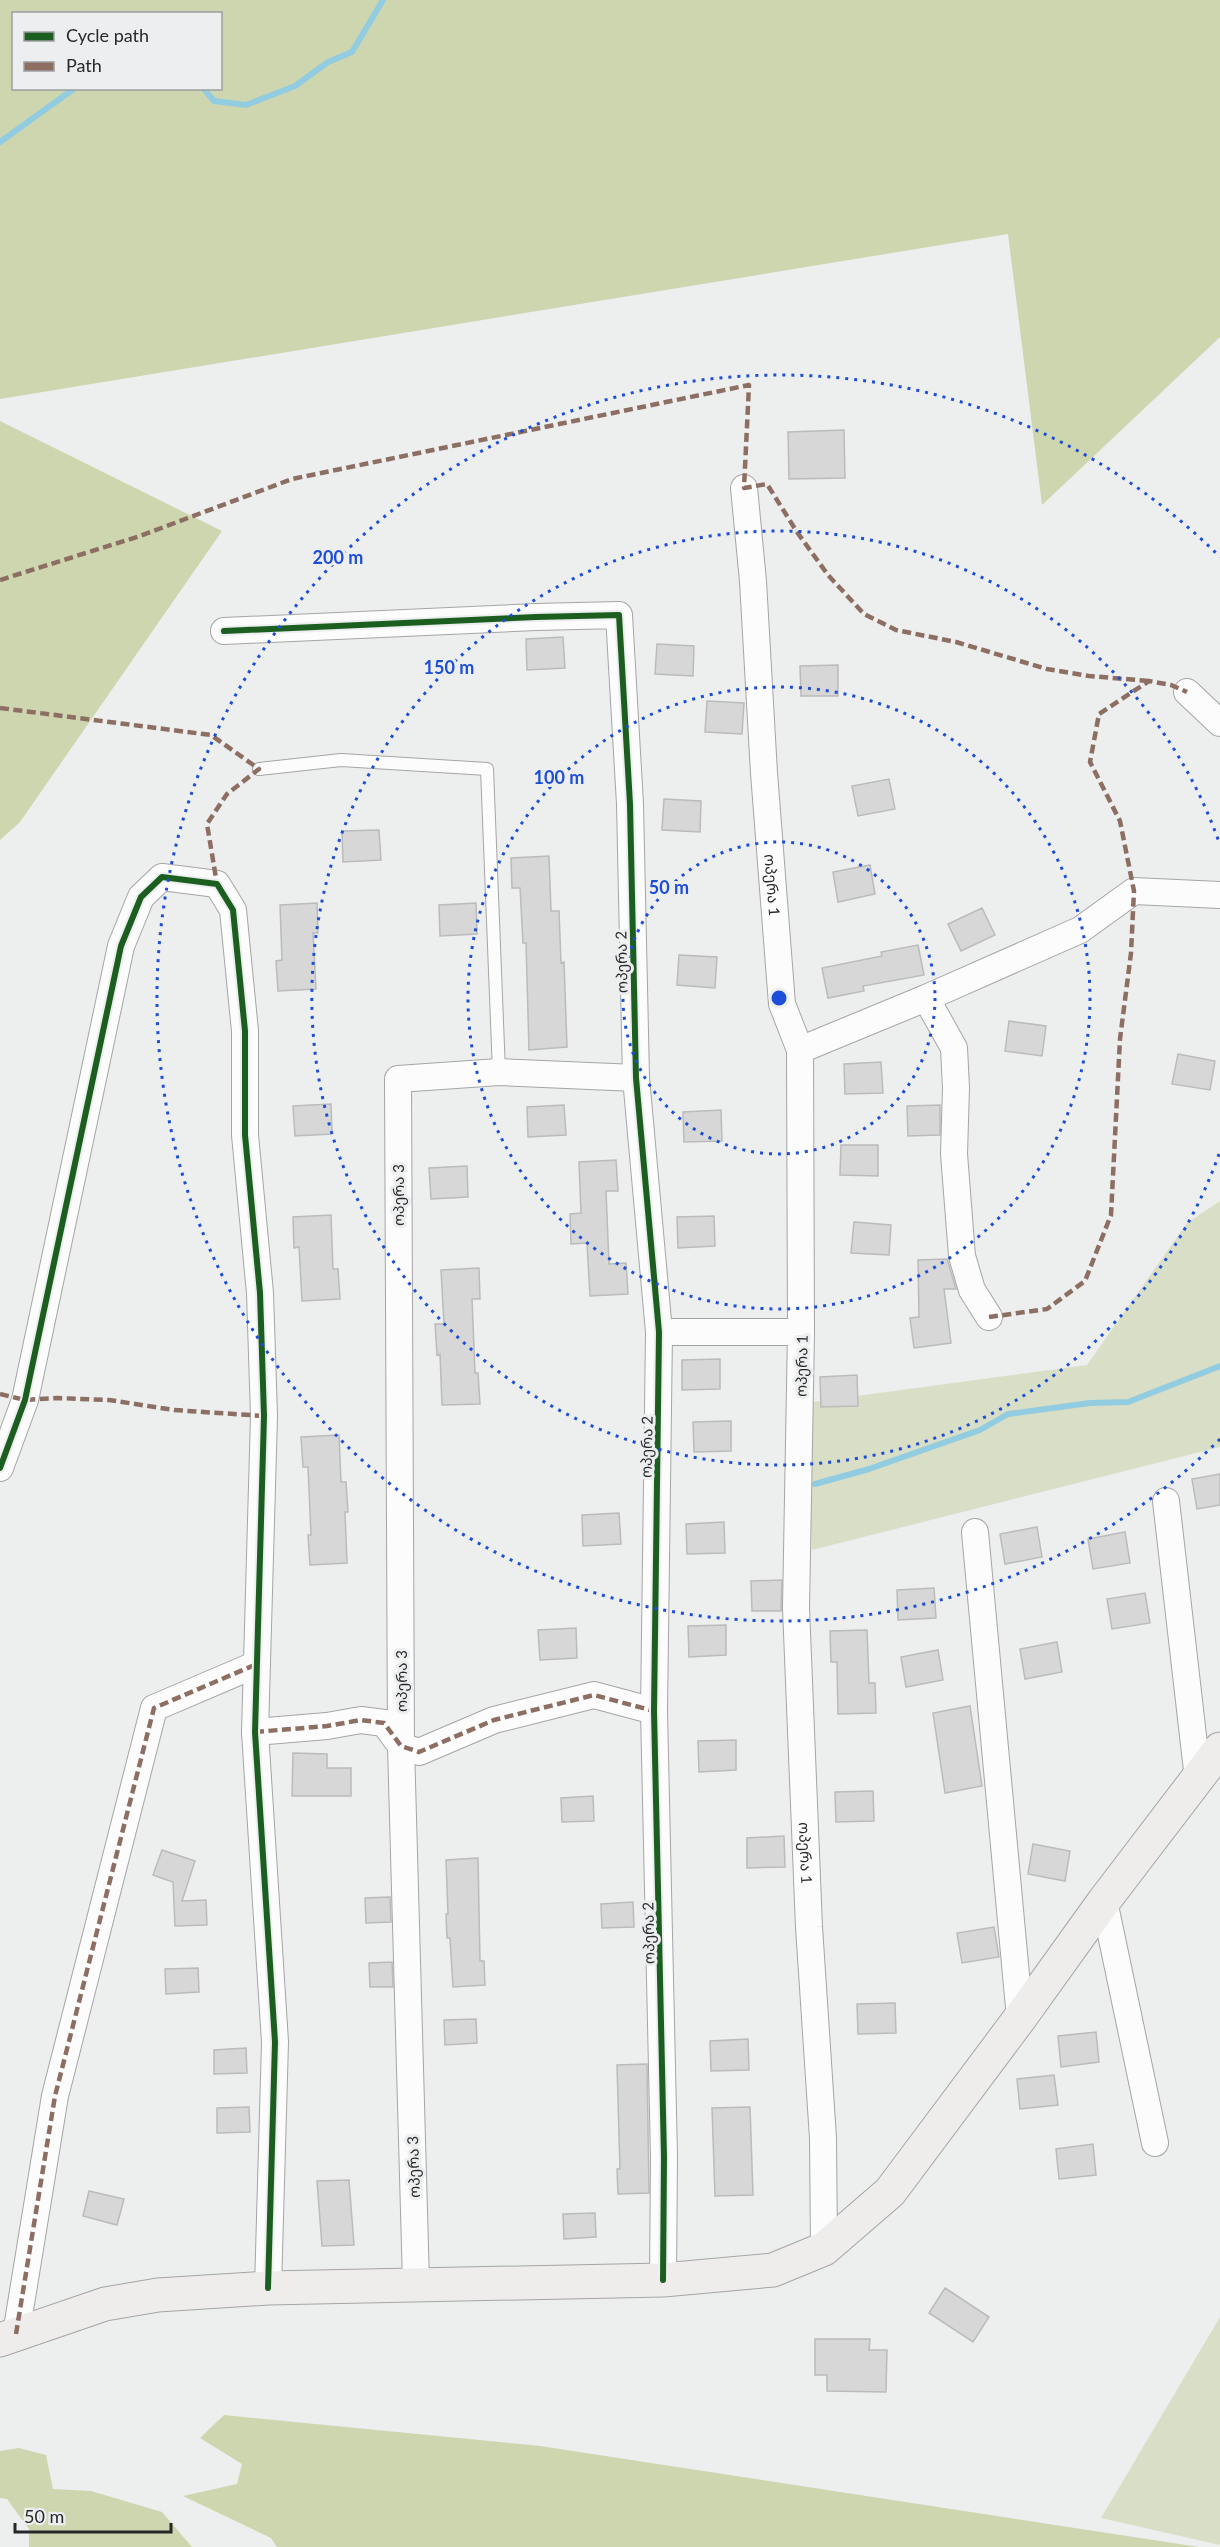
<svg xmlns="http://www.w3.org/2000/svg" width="1220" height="2547" font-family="Lato,'Noto Sans Georgian',sans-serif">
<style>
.green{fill:#d9dfc6}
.forest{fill:#ced6b0;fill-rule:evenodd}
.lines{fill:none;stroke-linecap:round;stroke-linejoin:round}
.stream{stroke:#92cce1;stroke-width:6}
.building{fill:#d7d7d7;stroke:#bbb;stroke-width:1.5}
.lane-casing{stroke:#a5a5a6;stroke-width:14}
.street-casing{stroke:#a5a5a6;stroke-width:28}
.secondary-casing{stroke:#a5a5a6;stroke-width:35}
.lane{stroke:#fcfcfc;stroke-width:12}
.street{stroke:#fcfcfc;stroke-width:26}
.secondary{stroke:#efedeb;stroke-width:33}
.quiet{stroke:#8d6e63;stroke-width:4.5;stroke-dasharray:9 4.5;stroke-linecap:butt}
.cycleway-casing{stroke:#eceeef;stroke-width:10}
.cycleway{stroke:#1b5e20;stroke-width:6}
.ring{fill:none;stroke:#1d4ed8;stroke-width:3;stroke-dasharray:3 6}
.labels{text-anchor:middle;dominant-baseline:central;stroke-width:6;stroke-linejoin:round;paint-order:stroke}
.street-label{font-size:15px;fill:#272829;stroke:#eceeef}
.centre{fill:#1d4ed8;stroke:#eceeef;stroke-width:3}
.ring-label{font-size:18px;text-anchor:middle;font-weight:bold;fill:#1d4ed8;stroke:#eceeef;stroke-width:6;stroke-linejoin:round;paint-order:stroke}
</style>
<rect width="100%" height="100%" fill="#edeeee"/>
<!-- green -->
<path class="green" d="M1220,1201V1447L812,1550L805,1403L1087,1365L1187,1223Z
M1220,2317V2545L1101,2518Z"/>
<!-- forest -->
<path class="forest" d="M0,0H1220V337L1042,505L1008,234L0,399ZM14,14H220V88H14Z
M0,421L222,531L20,822L0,840Z
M224,2415L540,2446L1199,2547H277L271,2538L183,2496L237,2484L242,2464L200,2438Z
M19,2448L46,2455L53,2489L91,2491L162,2512L192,2547H29V2529L7,2499L0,2498V2451Z"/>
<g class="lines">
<!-- stream -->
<path class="stream" d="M203,88L214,101L246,105L295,86L328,62L352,52L383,0
M0,142L75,88
M815,1484L869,1469L980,1430L1008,1414L1090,1403L1128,1402L1220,1366"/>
</g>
<!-- building -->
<path class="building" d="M844,430L845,478L789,479L788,432Z
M563,637L565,668L527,670L526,639Z
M657,644L694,646L693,676L655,674Z
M838,665V696H801L800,666Z
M707,701L744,703L742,734L705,732Z
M889,779L895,809L858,816L852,786Z
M664,799L701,801L700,832L662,830Z
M379,830L381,860L343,862L342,831Z
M549,856L551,911H559L561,963L564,962L567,1047L529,1050L526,943H523L520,888H512L511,858Z
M870,865L875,894L838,902L833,872Z
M317,903L318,933H313L316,989L278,991L276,961L282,960L280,905Z
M476,903L477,934L440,936L439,905Z
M982,908L995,935L961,951L948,924Z
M918,945L924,975L863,986L864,991L828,998L822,968L882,956L881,952Z
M679,955L717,957L715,988L677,985Z
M1009,1021L1046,1026L1042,1056L1005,1051Z
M1178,1054L1215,1061L1210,1090L1172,1084Z
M881,1062L883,1093L845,1094L844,1064Z
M331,1104L332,1134L295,1136L293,1106Z
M564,1105L566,1135L528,1137L527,1107Z
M940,1105V1135L908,1136L907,1106Z
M721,1110L722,1141L684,1142L683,1112Z
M841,1145H878V1176L840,1175Z
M616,1160L618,1191H606L609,1264L626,1263L628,1294L590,1296L587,1243L571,1244L570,1214L581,1213L579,1162Z
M467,1166L468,1197L431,1199L429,1168Z
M331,1215L333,1269H338L340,1299L302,1301L299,1247L294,1248L293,1217Z
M714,1216L715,1246L678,1248L677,1217Z
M854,1222L891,1225L889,1255L851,1253Z
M947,1259L956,1289H944L951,1343L914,1348L910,1318L919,1317L918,1260Z
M479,1268L480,1299H472L475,1373H478L480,1404L442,1405L440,1354L437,1355L435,1324H444L441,1270Z
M720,1359V1389L682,1390V1360Z
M857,1375L858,1406L821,1407L820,1377Z
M731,1421V1451L694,1452L693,1422Z
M339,1435L341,1482H346L348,1512H345L347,1563L310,1565L308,1535H311L308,1467H303L301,1437Z
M1220,1474V1505L1197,1509L1192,1479Z
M619,1513L621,1544L583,1546L582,1515Z
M724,1522L725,1553L687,1554L686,1524Z
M1037,1527L1042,1557L1005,1564L1000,1534Z
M1125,1532L1130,1563L1093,1569L1088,1539Z
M782,1580L781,1611H752L751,1581Z
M934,1588L936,1618L898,1620L897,1590Z
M1145,1593L1150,1623L1112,1629L1107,1599Z
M726,1625V1655L689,1657L688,1626Z
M576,1628L577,1658L540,1660L538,1630Z
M867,1630L869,1683H875L876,1713L838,1714L837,1662H831L830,1631Z
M1057,1642L1062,1672L1025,1679L1020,1649Z
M938,1650L943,1680L906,1687L901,1657Z
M970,1706L982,1786L945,1793L933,1713Z
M736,1740V1770L699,1772L698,1741Z
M293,1753L327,1754V1768H351V1796H292Z
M873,1791L874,1821L836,1822L835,1792Z
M593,1796L594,1821L562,1822L561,1798Z
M784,1836L785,1867L747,1868V1838Z
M1033,1844L1070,1851L1065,1881L1028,1874Z
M162,1850L195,1861L182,1901L206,1900L207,1925L175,1926L173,1882L153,1875Z
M478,1858L480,1961H484L485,1985L453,1987L450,1938H447L446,1914H448L446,1860Z
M390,1897L391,1922L366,1923L365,1898Z
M633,1902L634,1927L602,1928L601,1904Z
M994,1927L999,1957L962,1963L957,1933Z
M392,1962L393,1987H370L369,1963Z
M198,1968L199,1992L166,1994L165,1969Z
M895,2003L896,2033L858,2034L857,2004Z
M476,2019L477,2043L445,2045L444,2020Z
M1096,2032L1099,2062L1061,2067L1058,2036Z
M748,2039L749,2070L711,2071L710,2041Z
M246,2048L247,2073L214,2074V2050Z
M647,2064L649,2193L618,2194L617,2169H620L617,2065Z
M1054,2075L1058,2105L1020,2109L1017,2079Z
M249,2107L250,2132L217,2133V2108Z
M750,2107L753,2195L715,2196L712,2108Z
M1093,2144L1096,2175L1059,2179L1056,2149Z
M349,2180L354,2245L322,2246L317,2181Z
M89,2191L124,2199L117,2225L83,2216Z
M595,2213L596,2237L564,2239L563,2214Z
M945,2288L989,2317L973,2342L929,2313Z
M815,2339H870L869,2350H887L886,2392L827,2391V2375H815Z"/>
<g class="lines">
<!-- lane casing -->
<g class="lane-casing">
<path id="lane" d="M259,769L341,760L487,769L499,1072"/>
</g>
<!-- street casing -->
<g class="street-casing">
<g id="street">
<path id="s1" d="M744,488L753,581L764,773L782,1004L800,1050L801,1332L796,1608L809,1927L823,2138L824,2249"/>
<path d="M224,631L536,617L619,615L630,804L636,1078L659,1332L654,1711L664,2157L663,2280"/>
<path d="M1187,692L1220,723"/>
<path d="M926,998L954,1048L956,1088L954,1154L962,1256L972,1290L989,1317"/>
<path d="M800,1050L926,998L1080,930L1134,891L1220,895"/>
<path d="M659,1332H801"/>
<path d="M0,1468L25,1400L121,946L141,897L162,877L217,884L233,910L245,1031V1135L260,1293L264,1416L255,1732L275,2042L268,2288"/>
<path d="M1166,1501L1198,1779"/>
<path d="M975,1532L1020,2018"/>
<path d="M255,1732L327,1726L361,1720L384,1723L401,1746L419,1752L494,1720L594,1695L654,1711"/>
<path d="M1104,1901L1155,2143"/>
<path d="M416,2283L401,1746L398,1079L499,1072L636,1078"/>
<path d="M16,2334L55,2096L154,1708L257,1664"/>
</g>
</g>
<!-- secondary casing -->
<g class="secondary-casing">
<path id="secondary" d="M0,2340L105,2304L158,2295L268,2288L663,2280L773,2270L824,2249L890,2192L1020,2018L1104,1901L1220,1749"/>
</g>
<!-- lane -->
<use href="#lane" class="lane"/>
<!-- street -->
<use href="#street" class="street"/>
<!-- secondary -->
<use href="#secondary" class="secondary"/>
<!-- quiet -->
<path class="quiet" d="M0,580L140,536L292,479L749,385L744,488L767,484L797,532L828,575L864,614L896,630L956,642L1047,669L1089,676L1149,681
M0,708L211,735L259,769L227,794L207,824L217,884
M989,1317L1047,1309L1085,1281L1111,1215L1120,1039L1131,953L1134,891L1120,821L1090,762L1099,714L1149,681L1171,685L1187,692
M0,1394L25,1400L57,1398L109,1400L174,1410L264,1416
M255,1732L327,1726L361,1720L384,1723L401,1746L419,1752L494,1720L594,1695L654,1711
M16,2334L55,2096L154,1708L257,1664"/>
<!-- cycleway casing -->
<g class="cycleway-casing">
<path id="cycleway" d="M224,631L536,617L619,615L630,804L636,1078L659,1332L654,1711L664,2157L663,2280
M0,1468L25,1400L121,946L141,897L162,877L217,884L233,910L245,1031V1135L260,1293L264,1416L255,1732L275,2042L268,2288"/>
</g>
<!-- cycleway -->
<use href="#cycleway" class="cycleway"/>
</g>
<!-- distance rings -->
<g class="ring">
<circle cx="779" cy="998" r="156"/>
<circle cx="779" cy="998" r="311"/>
<path d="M1219 1154A467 467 0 1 1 1219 842"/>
<path d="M1220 1439A623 623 0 1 1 1220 557"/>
</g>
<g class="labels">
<!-- street labels -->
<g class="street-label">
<text stroke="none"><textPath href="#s1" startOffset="398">ოპერა 1</textPath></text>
<text transform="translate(621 962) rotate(-91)">ოპერა 2</text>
<text transform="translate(398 1195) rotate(-90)">ოპერა 3</text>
<text transform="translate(801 1366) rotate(-89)">ოპერა 1</text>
<text transform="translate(646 1447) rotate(-89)">ოპერა 2</text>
<text transform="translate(401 1681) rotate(-90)">ოპერა 3</text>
<text stroke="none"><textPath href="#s1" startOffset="1370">ოპერა 1</textPath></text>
<text transform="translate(648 1933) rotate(-91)">ოპერა 2</text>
<text transform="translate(413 2167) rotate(-92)">ოპერა 3</text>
</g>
</g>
<circle cx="779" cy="998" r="9" class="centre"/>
<g class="ring-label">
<text x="338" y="564">200 m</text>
<text x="449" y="674">150 m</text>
<text x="559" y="784">100 m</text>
<text x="669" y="894">50 m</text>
</g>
<!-- legend -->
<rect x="12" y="12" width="210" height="78" fill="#eceeef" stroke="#9d9fa0" stroke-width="1.5"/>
<rect x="24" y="32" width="30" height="9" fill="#1b5e20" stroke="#9d9fa0" stroke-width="1.5"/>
<text x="66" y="42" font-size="18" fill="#272829">Cycle path</text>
<rect x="24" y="62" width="30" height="9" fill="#8d6e63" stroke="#9d9fa0" stroke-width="1.5"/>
<text x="66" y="72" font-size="18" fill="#272829">Path</text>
<!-- scale -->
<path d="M15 2523v9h156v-9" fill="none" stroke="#272829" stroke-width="3"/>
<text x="24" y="2523" font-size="18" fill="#272829" stroke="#eceeef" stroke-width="4.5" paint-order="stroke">50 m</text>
</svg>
